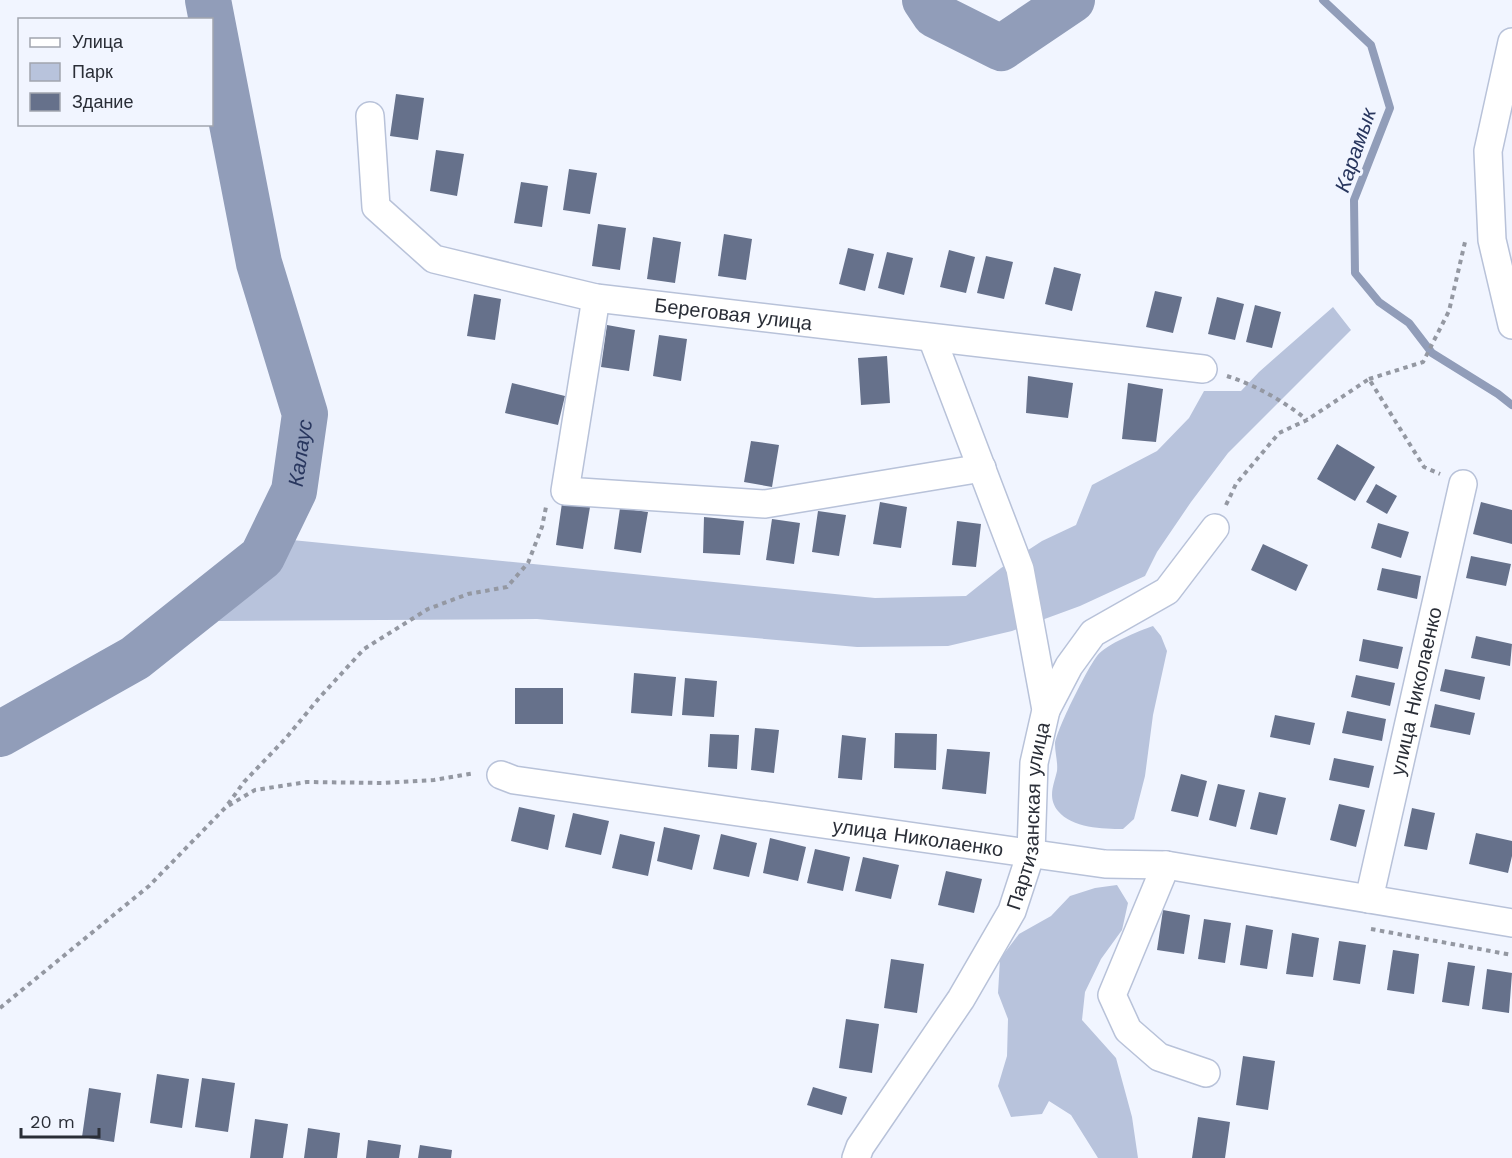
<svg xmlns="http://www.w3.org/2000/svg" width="1512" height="1158" font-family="'Work Sans',sans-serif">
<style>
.green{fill:#b8c3dc}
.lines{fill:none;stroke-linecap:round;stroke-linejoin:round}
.stream{stroke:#919db9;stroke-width:8}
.river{stroke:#919db9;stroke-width:46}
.building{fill:#66718b}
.minor-casing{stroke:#b8c2d9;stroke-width:30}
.path{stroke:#9498a2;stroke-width:4;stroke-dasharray:4.5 4.5;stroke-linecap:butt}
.minor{stroke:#fff;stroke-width:27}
.labels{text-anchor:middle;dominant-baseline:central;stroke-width:6;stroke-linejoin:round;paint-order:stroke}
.street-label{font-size:20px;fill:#2a2e37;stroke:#f1f5ff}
.water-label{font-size:21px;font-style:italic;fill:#28365e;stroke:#f1f5ff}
</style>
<rect width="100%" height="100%" fill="#f1f5ff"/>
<!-- green -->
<path class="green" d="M1333,307L1351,330L1228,453L1191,502L1157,552L1145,576L1080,606L1012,631L948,646L857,647L537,619L218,621L292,540L875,598L966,596L1001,568L1042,541L1076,525L1092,485L1157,451L1189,418L1204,391H1241L1259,372Z
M1153,626L1161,636L1167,651L1153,715L1145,776L1134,819L1123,829C1103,829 1072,828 1058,811C1047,797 1054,785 1057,771C1058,762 1055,753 1055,744C1056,731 1088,667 1097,656C1106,644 1139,631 1153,626Z
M1117,885L1128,903L1122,930L1101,959L1085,992L1082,1020L1116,1058L1132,1117L1138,1158H1098L1071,1115L1049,1101L1042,1114L1011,1117L998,1086L1007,1056L1008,1019L998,993L1000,959L1019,934L1051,916L1070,896L1095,888Z"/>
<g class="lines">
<!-- stream -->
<path class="stream" d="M1323,0L1371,45L1390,108L1354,200L1355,273L1379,302L1409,323L1432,353L1498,394L1512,405"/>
<!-- river -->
<g class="river">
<path d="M925,0L935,15L1001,48L1072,0"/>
<path id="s1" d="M0,734L135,658L262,557L294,491L305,414L259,263L208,0"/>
</g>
</g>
<!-- building -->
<path class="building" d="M396,94L424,98L418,140L390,136Z
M436,150L464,154L457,196L430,191Z
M569,169L597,173L590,214L563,210Z
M521,182L548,186L542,227L514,223Z
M598,224L626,228L620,270L592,266Z
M724,234L752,239L746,280L718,276Z
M653,237L681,242L675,283L647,279Z
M848,248L874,254L865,291L839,284Z
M949,250L975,257L966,293L940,287Z
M887,252L913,258L904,295L878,288Z
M986,256L1013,262L1004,299L977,293Z
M1054,267L1081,274L1072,311L1045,304Z
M1155,291L1182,297L1173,333L1146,327Z
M474,294L501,299L495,340L467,336Z
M1217,297L1244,304L1235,340L1208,334Z
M1255,305L1281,312L1272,348L1246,342Z
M607,325L635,330L629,371L601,367Z
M659,335L687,339L681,381L653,376Z
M887,356L890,403L861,405L858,358Z
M1028,376L1073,383L1068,418L1026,413Z
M512,383L565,396L558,425L505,413Z
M1128,383L1163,389L1156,442L1122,439Z
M751,441L779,445L772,487L744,482Z
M1337,444L1375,467L1355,501L1317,479Z
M1376,484L1397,496L1387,514L1366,502Z
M880,502L907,507L901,548L873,544Z
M1481,502L1512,510V544L1473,534Z
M562,503L590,507L583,549L556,545Z
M620,508L648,512L641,553L614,549Z
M818,511L846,515L839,556L812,552Z
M704,517L744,521L740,555L703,553Z
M772,519L800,523L794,564L766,560Z
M957,521L981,524L976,567L952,565Z
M1378,523L1409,532L1401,558L1371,548Z
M1263,544L1308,565L1296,591L1251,570Z
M1471,556L1511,564L1506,586L1466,578Z
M1382,568L1421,576L1417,599L1377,590Z
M1476,636L1512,644L1510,666L1471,658Z
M1363,639L1403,647L1398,669L1359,661Z
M1445,669L1485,677L1480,700L1440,691Z
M634,673L676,677L672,716L631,713Z
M1356,675L1395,683L1390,706L1351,697Z
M685,678L717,681L714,717L682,715Z
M515,688H563V724H515Z
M1435,704L1475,713L1470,735L1430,727Z
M1347,711L1386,719L1382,741L1342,733Z
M1275,715L1315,723L1310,745L1270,737Z
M755,728L779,730L774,773L751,770Z
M895,733L937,734L936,770L894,768Z
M710,734L739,735L737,769L708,767Z
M842,735L866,738L862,780L838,778Z
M947,749L990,752L986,794L942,789Z
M1334,758L1374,766L1369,788L1329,780Z
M1181,774L1207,781L1198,817L1171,811Z
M1218,784L1245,790L1236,827L1209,820Z
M1259,792L1286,798L1277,835L1250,829Z
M1339,804L1365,810L1356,847L1330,840Z
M519,807L555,815L548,850L511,841Z
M1412,808L1435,813L1427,850L1404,846Z
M573,813L609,821L601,855L565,847Z
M664,827L700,835L692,870L657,861Z
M1476,833L1512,841V856L1508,873L1469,864Z
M620,834L655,842L648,876L612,868Z
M721,834L757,843L749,877L713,869Z
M770,838L806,847L798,881L763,873Z
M815,849L850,857L843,891L807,883Z
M863,857L899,865L891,899L855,891Z
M946,871L982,879L974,913L938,905Z
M1163,910L1190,915L1184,954L1157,950Z
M1204,919L1231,923L1225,963L1198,959Z
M1246,925L1273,930L1267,969L1240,965Z
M1292,933L1319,938L1313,977L1286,974Z
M1339,941L1366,945L1360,984L1333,980Z
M1393,950L1419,954L1414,994L1387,990Z
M891,959L924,964L917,1013L884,1008Z
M1448,962L1475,966L1469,1006L1442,1002Z
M1487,969L1512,973L1509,1013L1482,1009Z
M846,1019L879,1024L872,1073L839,1068Z
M1243,1056L1275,1061L1268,1110L1236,1105Z
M157,1074L189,1079L182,1128L150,1123Z
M202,1078L235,1083L228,1132L195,1127Z
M813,1087L847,1097L842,1115L807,1105Z
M89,1088L121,1093L114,1142L82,1137Z
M1198,1117L1230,1122L1225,1158H1192Z
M255,1119L288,1124L283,1158H250Z
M308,1128L340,1133L337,1158H304Z
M368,1140L401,1145L399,1158H366Z
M420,1145L452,1150L451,1158H418Z"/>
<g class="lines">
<!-- minor casing -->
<g class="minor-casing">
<g id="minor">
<path d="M1512,42L1488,151L1492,240L1512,325"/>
<path id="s2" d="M370,116L376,207L434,259L596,298L1203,369"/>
<path d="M596,298L565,491L765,504L982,468"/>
<path d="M1046,710L1069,666L1093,633L1167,591L1215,528"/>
<path id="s3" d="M501,775L514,780L1105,864L1166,865L1512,923"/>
<path d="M1166,865L1112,995L1128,1030L1159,1057L1206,1073"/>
<path id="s4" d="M1369,899L1463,484"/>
<path id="s5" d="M856,1158L860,1147L961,999L1012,911L1031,853L1034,763L1046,710L1020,569L932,338"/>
</g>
</g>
<!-- path -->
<path class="path" d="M1227,376C1255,385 1284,401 1307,420
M1369,379L1423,362L1449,311L1465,242
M1226,505L1236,484L1279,433L1307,420L1369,379L1424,467L1440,474
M228,804L244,782L286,738L320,697L364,649L428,609L468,594L507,587L528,563L542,527L546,507
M1371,929L1512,955
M0,1008L149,886L226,807L255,790L307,782L383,783L434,780L475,773"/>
<!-- minor -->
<use href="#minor" class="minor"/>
</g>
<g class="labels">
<!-- street labels -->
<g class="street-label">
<text stroke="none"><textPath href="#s2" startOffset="474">Береговая улица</textPath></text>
<text stroke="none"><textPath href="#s4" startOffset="213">улица Николаенко</textPath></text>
<text stroke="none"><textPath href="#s5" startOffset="390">Партизанская улица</textPath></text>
<text stroke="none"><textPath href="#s3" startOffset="422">улица Николаенко</textPath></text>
</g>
<!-- water labels -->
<g class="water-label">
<text transform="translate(1355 150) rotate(-71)">Карамык</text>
<text stroke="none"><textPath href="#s1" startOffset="429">Калаус</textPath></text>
</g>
</g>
<!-- legend -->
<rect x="18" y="18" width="195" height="108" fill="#f1f5ff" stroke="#a1a5af" stroke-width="1.5"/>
<rect x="30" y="38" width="30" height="9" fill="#ffffff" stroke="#a1a5af" stroke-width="1.5"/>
<text x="72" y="48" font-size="18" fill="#2a2e37">Улица</text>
<rect x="30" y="63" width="30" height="18" fill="#b8c3dc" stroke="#a1a5af" stroke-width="1.5"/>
<text x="72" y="78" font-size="18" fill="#2a2e37">Парк</text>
<rect x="30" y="93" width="30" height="18" fill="#66718b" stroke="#a1a5af" stroke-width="1.5"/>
<text x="72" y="108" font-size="18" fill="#2a2e37">Здание</text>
<!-- scale -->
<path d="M21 1128v9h78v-9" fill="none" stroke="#2a2e37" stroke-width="3"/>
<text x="30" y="1128" font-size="18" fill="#2a2e37" stroke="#f1f5ff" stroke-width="4.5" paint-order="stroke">20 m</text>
</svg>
